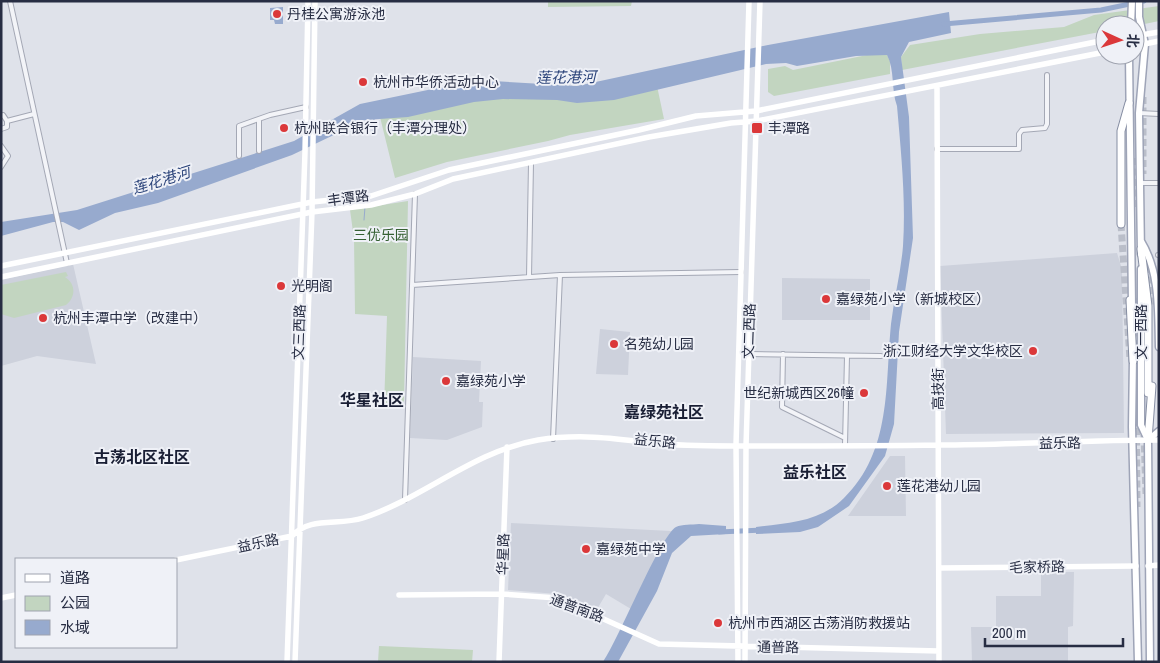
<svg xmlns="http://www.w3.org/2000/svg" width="1160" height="663" font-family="'Archivo Narrow','Noto Sans SC',sans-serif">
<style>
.built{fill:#cdd1dc}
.green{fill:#c2d5c0}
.water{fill:#97aace}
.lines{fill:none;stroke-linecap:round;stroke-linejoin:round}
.stream{stroke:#97aace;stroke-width:1}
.canal{stroke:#97aace;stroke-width:5}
.highway-tunnel{stroke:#babec9;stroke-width:7;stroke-dasharray:7 3.5;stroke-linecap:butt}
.street-casing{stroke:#a4a8b5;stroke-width:6}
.primary-casing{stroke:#9ea4b7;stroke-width:9}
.highway-casing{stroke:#858da2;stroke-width:9}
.street{stroke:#f3f4f8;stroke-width:4}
.secondary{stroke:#fff;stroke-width:5.5}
.primary{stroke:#fff;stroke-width:6}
.highway{stroke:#fff;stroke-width:7}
.poi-dot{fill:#db383a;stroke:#eff1f7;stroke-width:2}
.labels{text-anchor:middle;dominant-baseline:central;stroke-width:4;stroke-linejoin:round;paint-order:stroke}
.poi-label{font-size:14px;fill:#272d43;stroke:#eff1f7;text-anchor:start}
.street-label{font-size:14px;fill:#272d43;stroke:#eff1f7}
.park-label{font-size:14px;fill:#356032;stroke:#eff1f7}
.water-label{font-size:15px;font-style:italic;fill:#2d457b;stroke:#eff1f7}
.quarter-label{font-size:16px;font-weight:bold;fill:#191e34;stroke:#eff1f7}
</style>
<rect width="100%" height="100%" fill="#dfe2ea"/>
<!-- built -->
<path class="built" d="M1117,253L1122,269L1124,433L946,434L940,266Z
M73,264L96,364L37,356L1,366V280Z
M782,278L870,279V320H782Z
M600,329L630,332L628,375L596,374Z
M413,357L481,361L479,402H483L482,427L447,440L410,438Z
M890,456H905L906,516H848Z
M511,523L671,531L631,609L606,594L596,611L557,594L508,590Z
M1041,572H1074L1073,626L1068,627V662H972L971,627H996V596H1041Z"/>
<!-- green -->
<path class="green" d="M548,1H632L631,6L548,7Z
M1159,6V21L1135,26L1105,25V31L902,70L901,57L910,45L980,34L1064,27L1094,15Z
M872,54L887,55L890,61V74L774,96L768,92V69L785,66L793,70Z
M657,86L664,119L570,135L548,141L447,162L395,178L380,117L480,96Z
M408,201L404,401L398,407L384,408L387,316L355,314L354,239L350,210Z
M66,272L68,276L65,277C76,284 76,297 66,305L14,318L1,314V285Z
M379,646L473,650L472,662H378Z"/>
<!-- water -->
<path class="water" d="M283,7V24H275L274,20H270V8Z
M949,12L951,33L909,42L901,57L909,117L913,238L899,332L894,424L885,456L849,506L818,527L800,532L756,534V527C788,523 820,522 844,498C892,451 885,385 891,324C894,298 901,272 903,246C906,199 901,152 897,106C891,90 895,70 887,55L856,56L797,66L786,63L766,64L614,100L577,103L557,100L503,99L474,102L408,117L365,120L292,155L158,203L115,213L79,230L63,222H53L1,236V222L77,210L269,149L294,141L360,104L476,80L577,86L768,45Z
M699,524L726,526V534L691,536L672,553L657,591L618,662H603C619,639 660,536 676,527C682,524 692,525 699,524Z"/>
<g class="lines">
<!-- stream -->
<path class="stream" d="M372,135L374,119
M364,220L365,207"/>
<!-- canal -->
<path class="canal" d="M944,24L1101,10L1144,1
M719,532L763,530"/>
<!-- highway-tunnel -->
<path class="highway-tunnel" d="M1143,97V174
M1133,158L1134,207
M1121,224L1130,359
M1151,266V306
M1135,298L1136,352
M1136,365L1137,507
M1144,435L1146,494"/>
<!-- street casing -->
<g class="street-casing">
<path id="street" d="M10,1L67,263
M1139,113L1159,114
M1,116L3,115L7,121V127L1,129
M7,121L34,114
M1,146L8,156L1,167
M937,149H1019V134L1022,130L1045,128L1047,124V75
M259,151V119
M239,156V126L270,115L306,107
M1139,183H1159
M1158,255H1159
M529,277L531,163
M412,285L560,275L741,272
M749,354L881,356
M783,354L782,407L845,438
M553,439L560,275
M845,445L847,356
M405,500L415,194"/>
</g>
<!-- primary casing -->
<g class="primary-casing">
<path id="primary" d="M1139,1V17L1145,44L1139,113L1141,254
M1131,25L1132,1
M1129,55L1132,306
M1141,241C1160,272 1158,311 1159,347
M1141,269V425L1148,440L1150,662
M1133,358L1132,427L1138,662
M1148,440L1159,431"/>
</g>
<!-- highway casing -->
<g class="highway-casing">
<path id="highway" d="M1121,224V131L1129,103
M1141,249L1148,306V393
M1130,300L1133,361
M1148,440L1152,386"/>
</g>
<!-- street -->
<use href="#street" class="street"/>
<!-- secondary -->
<path class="secondary" d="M1135,36L1159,32
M1135,46L1159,41
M937,86L939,662
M1,266L312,202L371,196L449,170L639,130L696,116L756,111L1105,40
M1,277L312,212L371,205L415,194L453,179L649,137L731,123L757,121L1105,52
M176,560L292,536C310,516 338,526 363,518C424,498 473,451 538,440C582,433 619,439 662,444C690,446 719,446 747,446C811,446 876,446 940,445C1013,445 1086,440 1159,440
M1148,566L1159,565
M939,568L1136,566
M399,595L502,594L557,598L659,644L939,651
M1,598L16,595
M287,662L305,152L308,1
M295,662L312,212L315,1
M499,662L507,447
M738,662L736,445L749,1
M745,662L746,446L760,1"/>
<!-- primary -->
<use href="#primary" class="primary"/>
<!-- highway -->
<use href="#highway" class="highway"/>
</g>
<!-- markers -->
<g class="poi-dot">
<circle cx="277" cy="14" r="5"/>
<circle cx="363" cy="82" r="5"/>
<circle cx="284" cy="128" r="5"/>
<rect x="751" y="122" width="12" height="12" rx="2.5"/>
<circle cx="281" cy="286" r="5"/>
<circle cx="826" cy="299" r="5"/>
<circle cx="43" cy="318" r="5"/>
<circle cx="614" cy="344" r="5"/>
<circle cx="1033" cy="351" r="5"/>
<circle cx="446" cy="381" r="5"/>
<circle cx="864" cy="393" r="5"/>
<circle cx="887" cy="486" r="5"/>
<circle cx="586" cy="549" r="5"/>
<circle cx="718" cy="623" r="5"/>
</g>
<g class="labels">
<!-- poi labels -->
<g class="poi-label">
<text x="287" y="14">丹桂公寓游泳池</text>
<text x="373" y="82">杭州市华侨活动中心</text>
<text x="294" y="128">杭州联合银行（丰潭分理处）</text>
<text x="768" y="128">丰潭路</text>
<text x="291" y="286">光明阁</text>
<text x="836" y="299">嘉绿苑小学（新城校区）</text>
<text x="53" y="318">杭州丰潭中学（改建中）</text>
<text x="624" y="344">名苑幼儿园</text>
<text x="1023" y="351" text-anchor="end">浙江财经大学文华校区</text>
<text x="456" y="381">嘉绿苑小学</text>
<text x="854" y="393" text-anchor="end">世纪新城西区26幢</text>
<text x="897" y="486">莲花港幼儿园</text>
<text x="596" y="549">嘉绿苑中学</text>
<text x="728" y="623">杭州市西湖区古荡消防救援站</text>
</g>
<!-- street labels -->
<g class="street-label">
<text transform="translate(348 198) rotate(-8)">丰潭路</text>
<text transform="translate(749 331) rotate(-88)">文二西路</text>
<text transform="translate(299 332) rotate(-88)">文三西路</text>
<text transform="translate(1141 332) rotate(-90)">文一西路</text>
<text transform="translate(938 389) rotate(-90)">高技街</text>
<text transform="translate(655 441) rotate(6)">益乐路</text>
<text transform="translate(1060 443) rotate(-1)">益乐路</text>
<text transform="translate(258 543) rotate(-12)">益乐路</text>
<text transform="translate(503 554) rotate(-88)">华星路</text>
<text transform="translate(1037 567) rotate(-1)">毛家桥路</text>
<text transform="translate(577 608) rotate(20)">通普南路</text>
<text transform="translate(778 647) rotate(1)">通普路</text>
</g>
<!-- park labels -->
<g class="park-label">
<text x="381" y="235">三优乐园</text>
</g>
<!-- water labels -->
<g class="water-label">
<text transform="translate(566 77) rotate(-1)">莲花港河</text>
<text transform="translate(161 180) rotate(-17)">莲花港河</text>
</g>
<!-- quarter labels -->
<g class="quarter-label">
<text x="372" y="400">华星社区</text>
<text x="664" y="412">嘉绿苑社区</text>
<text x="142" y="457">古荡北区社区</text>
<text x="815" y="472">益乐社区</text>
</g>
</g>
<!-- border -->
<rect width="1160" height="663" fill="none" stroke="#272d43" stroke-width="5"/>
<!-- legend -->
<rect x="15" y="558" width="162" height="90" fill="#eff1f7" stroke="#9fa3af"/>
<rect x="25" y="574" width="25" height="8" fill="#ffffff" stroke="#9fa3af"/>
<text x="60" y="583" font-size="15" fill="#272d43">道路</text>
<rect x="25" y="596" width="25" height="15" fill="#c2d5c0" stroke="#9fa3af"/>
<text x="60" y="608" font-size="15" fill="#272d43">公园</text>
<rect x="25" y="620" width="25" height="15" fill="#97aace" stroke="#9fa3af"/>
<text x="60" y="633" font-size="15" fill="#272d43">水域</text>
<!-- north arrow -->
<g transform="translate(1120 40) rotate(93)"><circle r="24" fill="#eff1f7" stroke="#9fa3af"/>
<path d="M0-4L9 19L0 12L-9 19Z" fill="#db383a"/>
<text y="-8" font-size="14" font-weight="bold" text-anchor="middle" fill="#272d43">北</text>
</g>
<!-- scale -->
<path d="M985 638v8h138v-8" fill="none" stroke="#272d43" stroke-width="2.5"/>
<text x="992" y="638" font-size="15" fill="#272d43" stroke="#eff1f7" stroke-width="4" paint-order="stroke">200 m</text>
</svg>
